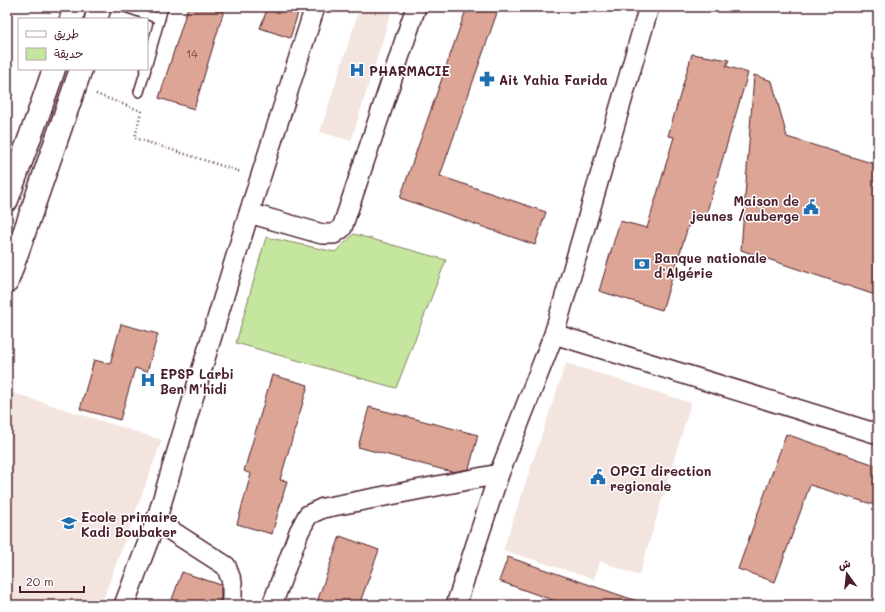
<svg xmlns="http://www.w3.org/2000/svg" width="885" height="612" font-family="Mali,'Playpen Sans Arabic',sans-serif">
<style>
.built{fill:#f4e4df}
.green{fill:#c5e69e;stroke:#888264}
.building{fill:#dca595;stroke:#4a1f2b}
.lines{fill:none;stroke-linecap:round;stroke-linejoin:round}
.service-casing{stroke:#4a1f2b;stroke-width:12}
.minor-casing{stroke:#4a1f2b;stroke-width:22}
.primary-casing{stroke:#4a1f2b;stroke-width:25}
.path{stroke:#4a1f2b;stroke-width:2.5;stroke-dasharray:1 3;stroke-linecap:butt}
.service{stroke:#fff;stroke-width:9}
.minor{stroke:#fff;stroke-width:19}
.primary{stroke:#fff;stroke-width:22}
.labels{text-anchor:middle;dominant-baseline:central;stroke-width:3;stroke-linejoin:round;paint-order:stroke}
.number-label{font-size:11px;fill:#6e4046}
.poi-label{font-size:13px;font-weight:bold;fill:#4a1f2b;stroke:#fff;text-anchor:start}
</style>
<rect width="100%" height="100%" fill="#fff"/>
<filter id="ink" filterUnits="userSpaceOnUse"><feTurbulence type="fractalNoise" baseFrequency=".025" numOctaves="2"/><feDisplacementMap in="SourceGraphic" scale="8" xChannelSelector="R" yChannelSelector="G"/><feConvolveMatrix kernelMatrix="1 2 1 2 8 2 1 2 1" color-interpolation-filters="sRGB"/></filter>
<g filter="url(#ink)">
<!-- built -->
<path class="built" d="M360,7H393L351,141L320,132Z
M566,363L691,403L639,576L600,561L594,579L503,550Z
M7,391L162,440L101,605H7Z"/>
<!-- green -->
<path class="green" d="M354,234L446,260L396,388L236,343L266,237L335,252Z"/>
<!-- building -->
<path class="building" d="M188,7H225L194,109L159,98Z
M268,7H300L290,38L260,28Z
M467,7H499L440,176L546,212L535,245L400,198Z
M692,54L729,60L726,66L748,73L705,218L692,214L662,310L599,291L620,221L647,228L674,137L668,136Z
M754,75L772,81L787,137L878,165V296L741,250Z
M121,324L158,334L147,372L135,368L120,420L80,409L94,360L110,364Z
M272,375L308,385L280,480L287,481L272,534L237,524L251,474L244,471Z
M369,407L478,435L469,469L452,472L358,447Z
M786,434L878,466V506L810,485L775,582L738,569Z
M340,536L379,550L359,605H316Z
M508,557L640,602V605H566L499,581Z
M182,572L221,585V598L219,605H170Z"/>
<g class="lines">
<!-- service casing -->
<g class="service-casing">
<path id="service" d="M125,7L160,19
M147,64L163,7
M139,92L146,69"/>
</g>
<!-- minor casing -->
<g class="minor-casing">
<path id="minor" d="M249,213L322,234H334L342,228L416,7
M554,334L878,434
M156,521L226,566L232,582V600L230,605
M124,605L156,521L249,213L315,7
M272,605L299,532L308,515L323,508L499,474
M456,605L499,474L554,334L649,7"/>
</g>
<!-- primary casing -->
<g class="primary-casing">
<path id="primary" d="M71,19L75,7
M96,19L100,7
M7,200L38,115L54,69
M7,282L81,69"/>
</g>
<!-- path -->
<path class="path" d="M96,94L141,111L135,138L241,172"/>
<!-- service -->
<use href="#service" class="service"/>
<!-- minor -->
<use href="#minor" class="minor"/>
<!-- primary -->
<use href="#primary" class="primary"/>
</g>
</g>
<!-- icons -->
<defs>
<g id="hospital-bare" transform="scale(1.2)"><path d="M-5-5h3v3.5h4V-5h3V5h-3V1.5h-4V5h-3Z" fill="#1f6fb2" stroke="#fff" stroke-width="2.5" paint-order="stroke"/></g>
<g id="pharmacy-bare" transform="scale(1.2)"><path d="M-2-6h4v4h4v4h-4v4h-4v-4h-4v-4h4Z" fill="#1f6fb2" stroke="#fff" stroke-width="2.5" paint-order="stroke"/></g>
<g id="civic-bare" transform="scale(1.2)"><path d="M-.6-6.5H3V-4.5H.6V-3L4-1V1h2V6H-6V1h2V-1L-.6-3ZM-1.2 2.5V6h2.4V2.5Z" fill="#1f6fb2" stroke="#fff" stroke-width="2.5" paint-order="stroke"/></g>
<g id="bank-bare" transform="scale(1.2)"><path d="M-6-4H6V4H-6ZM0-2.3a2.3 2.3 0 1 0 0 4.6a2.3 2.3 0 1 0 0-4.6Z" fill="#1f6fb2" stroke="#fff" stroke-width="2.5" paint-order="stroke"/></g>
<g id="school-bare" transform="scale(1.2)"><path d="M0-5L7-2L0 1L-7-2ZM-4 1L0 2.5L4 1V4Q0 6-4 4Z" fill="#1f6fb2" stroke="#fff" stroke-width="2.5" paint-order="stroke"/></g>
</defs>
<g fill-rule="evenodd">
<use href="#hospital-bare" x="357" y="70"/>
<use href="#pharmacy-bare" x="487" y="79"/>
<use href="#civic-bare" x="811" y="207"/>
<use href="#bank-bare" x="642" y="264"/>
<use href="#hospital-bare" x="148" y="380"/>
<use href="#civic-bare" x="598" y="477"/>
<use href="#school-bare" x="69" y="523"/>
</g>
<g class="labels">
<!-- number labels -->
<g class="number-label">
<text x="192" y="53">14</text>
</g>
<!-- poi labels -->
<g class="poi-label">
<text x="369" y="70">PHARMACIE</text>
<text x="499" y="79">Ait Yahia Farida</text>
<text x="799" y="200" text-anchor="end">Maison de<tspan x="799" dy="15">jeunes /auberge</tspan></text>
<text x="654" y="257">Banque nationale<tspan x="654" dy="15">d'Algérie</tspan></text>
<text x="160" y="373">EPSP Larbi<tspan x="160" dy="15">Ben M'hidi</tspan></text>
<text x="610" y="470">OPGI direction<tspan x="610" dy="15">regionale</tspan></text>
<text x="81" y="516">Ecole primaire<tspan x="81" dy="15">Kadi Boubaker</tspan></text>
</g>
</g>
<!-- margin -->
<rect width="885" height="612" fill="none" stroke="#fff" stroke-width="24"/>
<rect x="12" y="12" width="861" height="588" fill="none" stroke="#4a1f2b" stroke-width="1.5" filter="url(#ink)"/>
<!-- legend -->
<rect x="18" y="18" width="130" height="52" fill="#ffffff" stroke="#b7a5aa"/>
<rect x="26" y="31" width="20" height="6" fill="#ffffff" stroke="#b7a5aa"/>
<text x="54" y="38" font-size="12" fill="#4a1f2b">طريق</text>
<rect x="26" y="48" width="20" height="12" fill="#c5e69e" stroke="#b7a5aa"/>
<text x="54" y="58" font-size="12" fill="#4a1f2b">حديقة</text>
<!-- north arrow -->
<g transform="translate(847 574) rotate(345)" stroke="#ffffff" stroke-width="3" paint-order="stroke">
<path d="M0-3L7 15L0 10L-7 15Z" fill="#4a1f2b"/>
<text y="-6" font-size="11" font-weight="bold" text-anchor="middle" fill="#4a1f2b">ش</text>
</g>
<!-- scale -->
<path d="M20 586v6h64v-6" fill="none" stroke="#4a1f2b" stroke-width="2"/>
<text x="26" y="586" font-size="12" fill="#4a1f2b" stroke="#ffffff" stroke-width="3" paint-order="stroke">20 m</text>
</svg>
